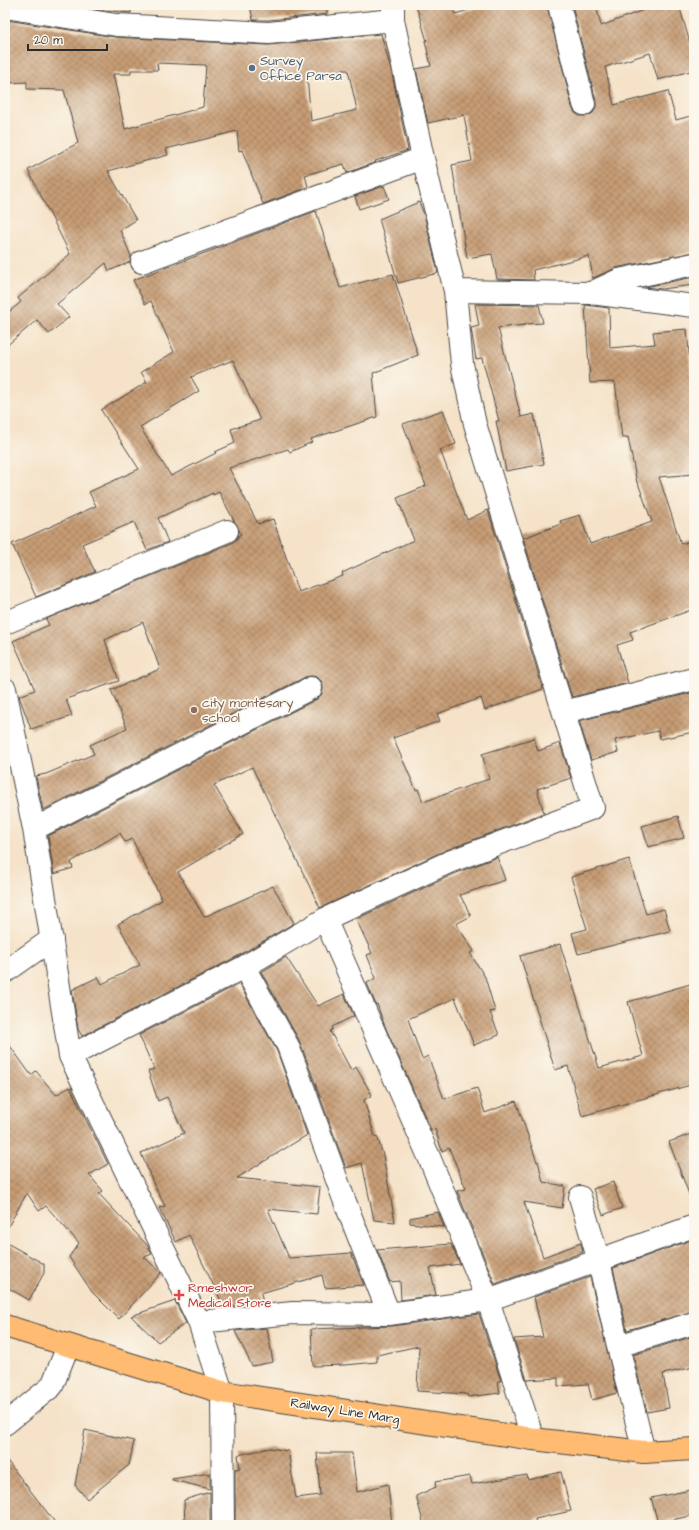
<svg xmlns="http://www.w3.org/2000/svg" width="699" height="1530" font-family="'Architects Daughter',sans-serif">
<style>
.building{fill:url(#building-cross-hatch);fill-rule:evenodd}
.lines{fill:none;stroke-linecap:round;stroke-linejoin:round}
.minor-casing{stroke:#494643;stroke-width:24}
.major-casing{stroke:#494643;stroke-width:24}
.minor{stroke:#fff;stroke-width:22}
.major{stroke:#febb71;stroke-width:22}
.service-dot{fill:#5c6f8a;stroke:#fbf7ec;stroke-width:1.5}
.education-dot{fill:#8d6e63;stroke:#fbf7ec;stroke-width:1.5}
.health-dot{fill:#e0444e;stroke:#fbf7ec;stroke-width:1.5}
.labels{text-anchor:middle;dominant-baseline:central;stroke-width:3.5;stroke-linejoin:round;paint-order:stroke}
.service-label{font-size:13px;fill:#4e5e75;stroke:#fbf7ec;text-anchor:start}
.education-label{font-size:13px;fill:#785e54;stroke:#fbf7ec;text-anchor:start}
.health-label{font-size:13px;fill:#be3a42;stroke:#fbf7ec;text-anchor:start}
.street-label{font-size:13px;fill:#2b2b2b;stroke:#fbf7ec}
</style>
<defs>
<pattern id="building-cross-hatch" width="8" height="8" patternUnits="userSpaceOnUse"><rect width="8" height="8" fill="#c69c75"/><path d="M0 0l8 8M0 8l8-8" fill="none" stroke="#a17f60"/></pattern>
</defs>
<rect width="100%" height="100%" fill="#fbf7ec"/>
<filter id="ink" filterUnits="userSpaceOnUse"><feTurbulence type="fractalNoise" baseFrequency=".025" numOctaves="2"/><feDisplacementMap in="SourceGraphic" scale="8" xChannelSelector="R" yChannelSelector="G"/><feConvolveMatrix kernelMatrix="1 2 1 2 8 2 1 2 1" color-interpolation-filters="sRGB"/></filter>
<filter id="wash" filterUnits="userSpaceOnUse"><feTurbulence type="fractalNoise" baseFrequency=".012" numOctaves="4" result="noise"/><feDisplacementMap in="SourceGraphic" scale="16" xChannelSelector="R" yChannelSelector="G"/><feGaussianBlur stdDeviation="0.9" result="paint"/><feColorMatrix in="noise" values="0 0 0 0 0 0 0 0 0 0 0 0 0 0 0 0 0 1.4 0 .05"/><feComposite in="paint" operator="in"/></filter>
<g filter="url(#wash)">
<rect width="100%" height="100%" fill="#f5e2c8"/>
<g id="blocks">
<!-- building -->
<path class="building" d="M93,5H131V13L93,9Z
M250,5H327V14L269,20H253Z
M416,5H452L455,14L486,5H547L572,107L575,113L580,116H587L593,113L596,107V101L572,5H596L601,26L657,5H679L694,57V70L658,80L650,53L605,67L614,105L668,91L676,120L694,115V252L616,268L593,278L589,256L533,270L534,280L497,279L492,254L467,258L452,165L472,161L464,115L428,123L416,69L431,66L425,41H427Z
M6,20L115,37L268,45L381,34L392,74L408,150L375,161L376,162L347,173L344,164L305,175L308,187L263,204L242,150L239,151L237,131L166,149L168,155L108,171L136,220L120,230L131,256L130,262L109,271L106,263L57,304L69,317L49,334L37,320L5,347V315L21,302L18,298L70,254L28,170L78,143L64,90L27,89V82L7,83L5,56ZM157,63L206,65L203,107L125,129L113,74H131V70H158ZM345,70H348L357,110L311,121L307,77Z
M384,186L389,199L359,209L355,196Z
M419,202L424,214L438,273L398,283L379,219Z
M316,211L340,288L393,274L418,355L373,373L377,417L311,439L312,442L290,452L288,449L229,468L258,524L273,519L298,592L343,576L342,573L414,540L397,498L426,486L403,424L443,410L456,444L440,450L467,520L488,510L543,689L485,710L481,698L437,714L440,721L393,738L416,790L418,789L423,802L489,779L482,754L534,738L538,751L560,743L571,778L537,789L544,813L444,851L320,908L252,767L214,785L243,834L178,872L204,917L273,886L294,923L238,956L82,1036L78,1029L72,990L98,977L102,984L140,965L118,924L162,900L132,839L125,842L120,833L71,862L73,868L54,874L48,836L317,699L322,694L323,688L322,682L317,677L311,676L305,677L43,810L36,776L46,774L94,754L90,745L127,728L111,690L160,669L143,622L105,640L119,681L66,699L72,716L31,729L19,696L35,690L13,641L49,625L46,619L232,543L237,539L239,535L241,534L219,492L213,495V493L158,518L168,542L147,550L134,522L82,544L95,572L36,597L12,544L96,506L89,492L139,469L101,410L147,382L141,372L174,352L151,301L145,304L133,280ZM233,360L260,420L231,429L235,443L215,452L216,453L171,476L140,427L199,391L191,377Z
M694,277V285L662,289L645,287Z
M475,304L539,305L543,323L525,324V325L498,328L521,417L534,414L544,464L506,471L496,421H499L482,358L476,359L471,328L479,326Z
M585,305L609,308L610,348L655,344L653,332L687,329L692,386H694V474L659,477L681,544L694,540V609L630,632L633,640L617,645L628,683L572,697L523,538L561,524L560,521L580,515L590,544L652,522L638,483H637L628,437L622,438L615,382L590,383Z
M694,692V732L660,739L658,731L615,740L618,752L591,760L579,721Z
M678,816L684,838L648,847L642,826Z
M497,857L505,880L460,895L471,916L456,924L474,951L470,953L485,977L495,1011L490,1012L499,1035L474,1045L455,998L408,1019L422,1059L428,1056L444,1099L477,1088L485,1113L516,1101L537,1162L538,1161L543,1182L565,1186L562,1208L524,1202L543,1257L581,1243L583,1252L495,1284L457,1191L466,1189L449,1148L442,1151L435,1129L431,1130L384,1024L377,1004L376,1005L367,983L376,978L367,955L372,953L356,919L454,874Z
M629,859L646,914L664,909L670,931L578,954L572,933L587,929L571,877Z
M560,944L599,1068L643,1056L628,1002L694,983V1084L582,1116L568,1066L555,1070L520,956Z
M286,957L318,1006L344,994L354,1016L332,1027L333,1029L330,1031L351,1070L356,1067L372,1095L364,1100L375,1137L377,1136L383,1155L395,1222L374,1220L362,1163L346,1168L300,1042L261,972Z
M239,984L277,1051L307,1135L237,1178L320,1187L317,1214L268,1209L289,1258L351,1253L364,1285L325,1288L322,1275L261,1293L263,1303L224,1307L189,1235L176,1242L159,1208L165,1206L154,1185L141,1153L184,1133L167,1097L158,1101L148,1071L154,1069L139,1035Z
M5,1039L31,1075L36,1071L56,1095L70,1087L108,1164L89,1175L103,1191L99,1194L148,1246L152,1254L144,1257L161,1273L119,1319L92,1292L69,1257L79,1243L46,1206L39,1211L27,1193L5,1232Z
M694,1133V1202H692L669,1142Z
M613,1182L622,1208L603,1215L593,1189Z
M438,1212L444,1227L410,1223V1218Z
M694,1239V1311L627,1330L613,1268Z
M5,1242L44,1264V1273L29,1300L5,1286Z
M451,1244L460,1264L430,1268L436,1295L401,1300L400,1281L390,1282L377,1250Z
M590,1277L617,1393L592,1400L588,1384L558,1386V1378L527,1380L514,1339L543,1337L534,1297Z
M175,1301L186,1323L158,1342L131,1316Z
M479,1314L501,1381H498L500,1393L468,1397L467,1394L417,1391L419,1346L377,1355V1362L345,1365L313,1366L311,1329L391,1326Z
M267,1328L273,1362L252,1366L235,1331Z
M694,1336V1367L663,1374L669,1408L647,1412L633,1355Z
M85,1430L134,1441L129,1465L87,1499L75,1485Z
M270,1448L288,1451L296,1498L320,1495L317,1453H352L357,1492L388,1484L392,1525H235V1469L240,1468L238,1455Z
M5,1458L57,1525H5Z
M561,1472L571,1511L535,1519L536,1525H424L416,1496L436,1487L435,1482L470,1476L472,1484L527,1475L528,1480Z
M210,1473V1489L172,1480V1479Z
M691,1490L694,1507V1515L658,1523L651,1498Z
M210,1492V1525H185L184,1500Z"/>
</g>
</g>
<g filter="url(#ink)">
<use href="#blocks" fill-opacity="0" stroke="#494643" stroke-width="1"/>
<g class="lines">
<!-- minor casing -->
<g class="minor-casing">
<path id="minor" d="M559,5L584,104
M5,7L116,25L269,33L393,20
M142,262L423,158
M455,291L591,293L694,306
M591,293L619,280L694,264
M5,623L227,531
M5,689L34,829L70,1056L199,1322L222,1392L223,1525
M564,712L694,679
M34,829L311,688
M325,919L429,1157L488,1300L533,1439
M244,967L288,1046L345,1202L389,1314
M5,972L52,939
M70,1056L244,967L325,919L449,862L593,808L475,424L462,364L455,291L423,158L393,20V5
M580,1197L599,1261L618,1346L644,1452
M199,1322L293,1313L389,1314L488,1300L694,1226
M618,1346L694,1323
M5,1424L52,1386L68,1346"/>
</g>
<!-- major casing -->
<g class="major-casing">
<path id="major" d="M5,1326L222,1392L533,1439L644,1452L694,1449"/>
</g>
<!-- minor -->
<use href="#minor" class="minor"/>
<!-- major -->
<use href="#major" class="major"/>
</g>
</g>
<!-- markers -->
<circle class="service-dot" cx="252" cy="68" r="4"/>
<circle class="education-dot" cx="194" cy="710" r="4"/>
<path class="health-dot" d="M177 1289h4v4h4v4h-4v4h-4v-4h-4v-4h4z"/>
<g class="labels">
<!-- service labels -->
<g class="service-label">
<text x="260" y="61">Survey<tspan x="260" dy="15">Office Parsa</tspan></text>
</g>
<!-- education labels -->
<g class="education-label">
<text x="202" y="703">city montesary<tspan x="202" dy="15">school</tspan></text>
</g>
<!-- health labels -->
<g class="health-label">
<text x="188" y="1288">Rmeshwor<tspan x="188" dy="15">Medical Store</tspan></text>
</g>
<!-- street labels -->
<g class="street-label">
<text transform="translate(345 1411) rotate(9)">Railway Line Marg</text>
</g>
</g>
<!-- margin -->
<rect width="699" height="1530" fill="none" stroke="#fbf7ec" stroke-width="20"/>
<!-- scale -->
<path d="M28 44v6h79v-6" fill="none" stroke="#2b2b2b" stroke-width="2"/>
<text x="34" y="44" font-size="12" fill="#2b2b2b" stroke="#fbf7ec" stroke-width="3" paint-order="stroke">20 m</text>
</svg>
